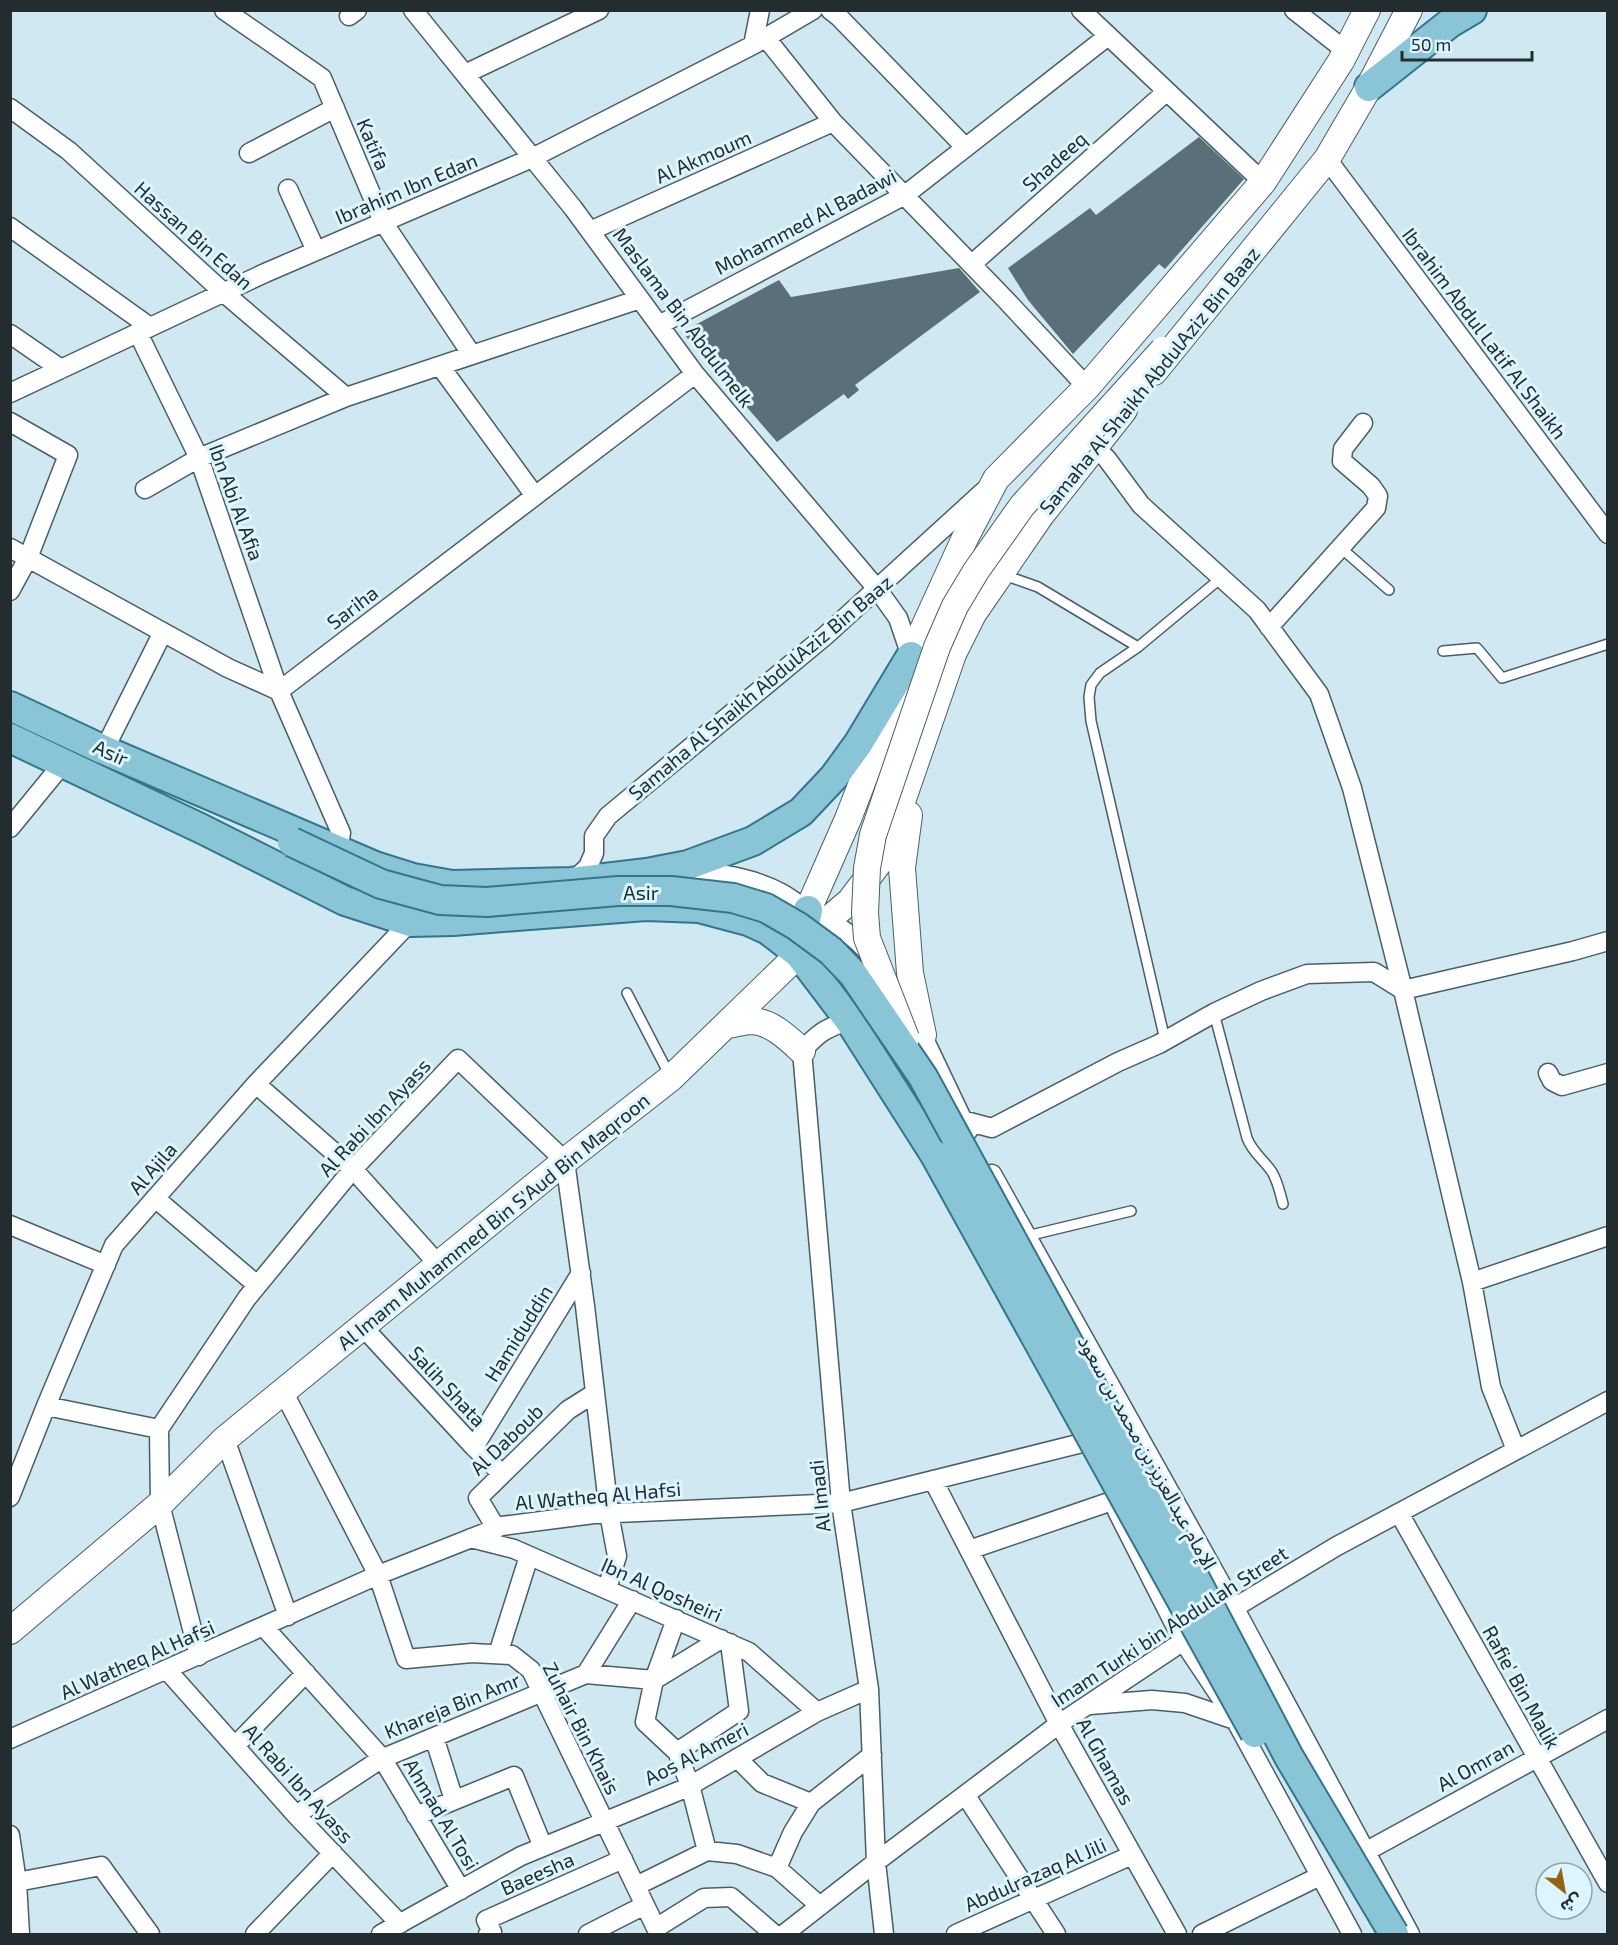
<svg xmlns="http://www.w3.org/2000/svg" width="1618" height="1945" font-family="'Exo 2','Noto Sans Arabic',sans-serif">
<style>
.building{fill:#5a6f78}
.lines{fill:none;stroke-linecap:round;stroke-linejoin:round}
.lane-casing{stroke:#495e66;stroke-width:12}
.street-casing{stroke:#495e66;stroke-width:21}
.secondary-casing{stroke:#495e66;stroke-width:28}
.primary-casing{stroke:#33768b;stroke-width:32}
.lane{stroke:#fff;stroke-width:9}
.street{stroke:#fff;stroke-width:18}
.secondary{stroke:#fff;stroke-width:26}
.primary{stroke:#8ac5d7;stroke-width:28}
.secondary-bridge-casing{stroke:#495e66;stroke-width:28;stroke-linecap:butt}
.primary-bridge-casing{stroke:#33768b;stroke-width:32;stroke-linecap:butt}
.secondary-bridge{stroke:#fff;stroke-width:26}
.primary-bridge{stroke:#8ac5d7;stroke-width:28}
.labels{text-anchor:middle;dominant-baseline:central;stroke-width:6;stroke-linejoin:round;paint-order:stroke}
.street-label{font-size:20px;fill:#232c2f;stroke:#ddf5ff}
</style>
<rect width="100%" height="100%" fill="#d0e8f1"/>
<!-- building -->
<path class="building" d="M1199,137L1244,179L1165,269L1159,264L1073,354L1028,300L1008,268L1090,208L1096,215Z
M959,268L980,292L855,385L859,390L848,399L844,394L777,442L682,332L779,280L791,297Z"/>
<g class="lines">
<!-- lane casing -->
<g class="lane-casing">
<path id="lane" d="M1341,548L1389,590
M1004,575L1038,587L1138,647
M1443,651L1477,648L1502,678L1608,644
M627,993L670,1076
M1214,1013L1247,1138C1252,1152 1264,1160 1272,1172C1278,1182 1280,1193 1283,1204
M1165,1040L1091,721L1089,697L1091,685L1100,673L1138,647L1221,578
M1027,1236L1131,1211"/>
</g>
<!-- street casing -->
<g class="street-casing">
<path id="street" d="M224,10L322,78L383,222L472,355
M413,10L573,208L695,374L878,590L898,618L911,656
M830,10L839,17L965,147
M1081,10L1263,182
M1294,10L1346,51
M349,16L357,10
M766,38L833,122L1005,299L1087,387
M753,45L760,10
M465,74L599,10
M10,108L69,151L223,292L346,397
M249,153L335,108
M1327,159L1608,534
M288,189L316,251
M10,227L150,327
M590,231L833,122
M972,264L1166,92
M659,325L905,195L1108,36
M138,333L199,458L279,691L341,833L338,850
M10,334L61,369
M440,366L535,496
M10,393L265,273L532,158L753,45L813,10
M10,422L68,455L28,558L10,591
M1094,446L1107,459L1141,505L1257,610L1319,694L1352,788L1403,990L1472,1282L1608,1236
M145,489L199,458L346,397L640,299
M10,548L228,668L279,691
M1269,627L1376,508L1378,496L1371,486L1342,461L1343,449L1363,423
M279,691L695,374
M104,750L163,632
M10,828L64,762
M683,872C716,872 752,877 781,893C790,898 799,905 809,910C832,922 855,935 871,956
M572,882L588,867L594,853V836L608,816L825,636L984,491
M918,1026L968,1131
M854,1029L849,1020C825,1029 819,1032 802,1051L841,1503L869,1689L876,1862L884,1934
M1548,1073L1552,1081L1562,1086L1608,1073
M256,1084L353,1169L438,1264
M962,1120L992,1128L1118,1062L1159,1044L1214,1013L1261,991L1307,974L1374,972L1403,990L1573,951L1608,941
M992,1174L1234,1607L1410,1934
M155,1198L257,1285
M10,1225L106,1265
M1472,1282L1491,1387L1516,1450
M362,1326L474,1447L502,1474
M283,1391L378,1575L406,1659L472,1653L512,1655L531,1670L656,1928L704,1898L731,1897L774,1934
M46,1406L159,1429
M225,1439L288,1616
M474,1447L581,1273
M933,1480L1059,1724L1177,1934
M10,1497L46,1406L114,1245L256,1084L410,922
M1117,1511L1183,1641L1223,1701
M1399,1513L1608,1883
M496,1528L478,1498L568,1410L595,1393
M471,1538L514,1549L749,1652L817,1712
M969,1550L1112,1501
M1224,1614L1337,1546L1608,1401
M676,1619L654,1680L645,1722L677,1752L690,1785L707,1851L737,1854L777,1868L820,1906
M264,1627L382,1758L461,1890
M498,1654L529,1556
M199,1656L160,1504L159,1429L247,1298L353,1169L458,1059L565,1161L585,1306L609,1513L617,1556L607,1589
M167,1670L296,1815L400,1924
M586,1674L654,1680L721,1639
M1090,1705L1152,1700L1185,1703L1235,1720
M1238,1725L1352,1934
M434,1737L454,1800
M10,1739L378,1575L502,1526L594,1514L841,1503L1082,1443
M235,1746L306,1673
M677,1752L739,1711L730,1643
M737,1758L762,1783L811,1803
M966,1796L1056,1934
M296,1815L381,1759L586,1674L632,1600
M416,1816L514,1776L543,1847
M10,1835L17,1882L20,1934
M1365,1852L1608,1719
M777,1868L793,1832L811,1803L872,1755
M17,1882L101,1866L150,1934
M636,1886L707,1851
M255,1934L333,1853
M381,1934L521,1856L686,1788L817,1712L869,1689
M488,1934L492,1932L486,1920L623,1859
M588,1934L645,1905
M784,1934L876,1862L1059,1724L1194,1634
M956,1934L1132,1855
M1202,1934L1320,1876"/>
</g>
<!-- secondary casing -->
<g class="secondary-casing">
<path id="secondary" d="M1154,372L1327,159L1369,87L1409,10
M909,815L902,868L910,973L923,1035
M808,910L848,819L911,656L965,538L996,479L1087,387L1263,182L1341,61L1367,10
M728,1025C735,1024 744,1021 752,1021C772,1022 789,1039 802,1051
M10,1631L160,1504L225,1439L565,1161L671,1078L799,954L829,919L850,901L878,864L887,845L953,654L973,614L1041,515L1124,410"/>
</g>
<!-- primary casing -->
<g class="primary-casing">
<path id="primary" d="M1369,87L1450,23L1472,10
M10,706L104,750L375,866L413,878L452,885L571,882L647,873L688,865L753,841L801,812L834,777L858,744L911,656
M10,738L202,829L345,901L410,922L453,921L646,906L699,908L748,921L768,930L799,954
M808,910L799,954L849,1020L935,1155"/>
</g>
<!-- lane -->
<use href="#lane" class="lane"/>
<!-- street -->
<use href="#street" class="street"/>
<!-- secondary -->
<use href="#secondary" class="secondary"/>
<!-- primary -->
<use href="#primary" class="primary"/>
<!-- secondary-bridge casing -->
<g class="secondary-bridge-casing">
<path id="secondary-bridge" d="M906,1038L867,938L865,913L867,868L873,835L937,647L955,606L976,571L1022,506L1163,350"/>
</g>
<!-- primary-bridge casing -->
<g class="primary-bridge-casing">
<path id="primary-bridge" d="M292,842L381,884L440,900L487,902L618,891H671L733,898L766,908L797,926L831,951L853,974L923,1077L1147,1487L1289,1757L1394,1934
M935,1155L1255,1733"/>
</g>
<!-- secondary-bridge -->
<use href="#secondary-bridge" class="secondary-bridge"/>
<!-- primary-bridge -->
<use href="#primary-bridge" class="primary-bridge"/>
</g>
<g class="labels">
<!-- street labels -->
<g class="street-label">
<text transform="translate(374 144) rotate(67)">Katifa</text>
<text transform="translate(703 156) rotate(-24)">Al Akmoum</text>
<text transform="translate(1054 161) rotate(-42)">Shadeeq</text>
<text transform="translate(406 188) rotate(-23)">Ibrahim Ibn Edan</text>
<text transform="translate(805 221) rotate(-28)">Mohammed Al Badawi</text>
<text transform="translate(194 235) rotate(42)">Hassan Bin Edan</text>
<text transform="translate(684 317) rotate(53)">Maslama Bin Abdulmelk</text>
<text transform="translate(1485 333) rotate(53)">Ibrahim Abdul Latif Al Shaikh</text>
<text transform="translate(1149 380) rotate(-51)">Samaha Al Shaikh AbdulAziz Bin Baaz</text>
<text transform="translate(237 502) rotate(70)">Ibn Abi Al Afia</text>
<text transform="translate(352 607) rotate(-37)">Sariha</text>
<text transform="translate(760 687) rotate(-40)">Samaha Al Shaikh AbdulAziz Bin Baaz</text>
<text transform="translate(111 752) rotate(24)">Asir</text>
<text x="641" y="892">Asir</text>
<text transform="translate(374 1117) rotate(-47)">Al Rabi Ibn Ayass</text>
<text transform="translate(152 1168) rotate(-49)">Al Ajila</text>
<text transform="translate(493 1221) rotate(-39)">Al Imam Muhammed Bin S'Aud Bin Maqroon</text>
<text transform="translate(518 1333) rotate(-58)">Hamiduddin</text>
<text transform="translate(448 1386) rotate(47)">Salih Shata</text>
<text transform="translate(506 1439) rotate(-44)">Al Daboub</text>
<text transform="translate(1148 1452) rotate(61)">الإمام عبدالعزيز بن محمد بن سعود</text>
<text transform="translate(598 1495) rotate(-5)">Al Watheq Al Hafsi</text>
<text transform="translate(819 1496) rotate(-96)">Al Imadi</text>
<text transform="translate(662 1589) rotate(24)">Ibn Al Qosheiri</text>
<text transform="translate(1169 1626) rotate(-33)">Imam Turki bin Abdullah Street</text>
<text transform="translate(137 1659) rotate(-24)">Al Watheq Al Hafsi</text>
<text transform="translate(1522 1687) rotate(61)">Rafie' Bin Malik</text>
<text transform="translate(452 1705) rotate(-22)">Khareja Bin Amr</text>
<text transform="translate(582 1728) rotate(63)">Zuhair Bin Khais</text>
<text transform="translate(696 1753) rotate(-27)">Aos Al Ameri</text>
<text transform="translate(1106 1761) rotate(61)">Al Ghamas</text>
<text transform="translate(1475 1765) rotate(-29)">Al Omran</text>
<text transform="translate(299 1783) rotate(48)">Al Rabi Ibn Ayass</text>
<text transform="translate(442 1814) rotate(59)">Ahmad Al Tosi</text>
<text transform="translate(537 1873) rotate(-24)">Baeesha</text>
<text transform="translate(1035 1874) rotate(-24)">Abdulrazaq Al Jili</text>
</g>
</g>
<!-- border -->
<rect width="1618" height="1945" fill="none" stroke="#232c2f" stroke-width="24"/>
<!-- north arrow -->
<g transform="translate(1564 1891) rotate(149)"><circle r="28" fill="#ddf5ff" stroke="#93a5ac" stroke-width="1.5"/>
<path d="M0-4.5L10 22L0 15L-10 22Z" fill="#936212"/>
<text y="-9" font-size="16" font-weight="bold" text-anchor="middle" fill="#232c2f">ش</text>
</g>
<!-- scale -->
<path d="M1402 51v9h130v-9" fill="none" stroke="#232c2f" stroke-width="3"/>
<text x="1411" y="51" font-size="18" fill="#232c2f" stroke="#ddf5ff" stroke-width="4.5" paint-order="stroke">50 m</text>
</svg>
